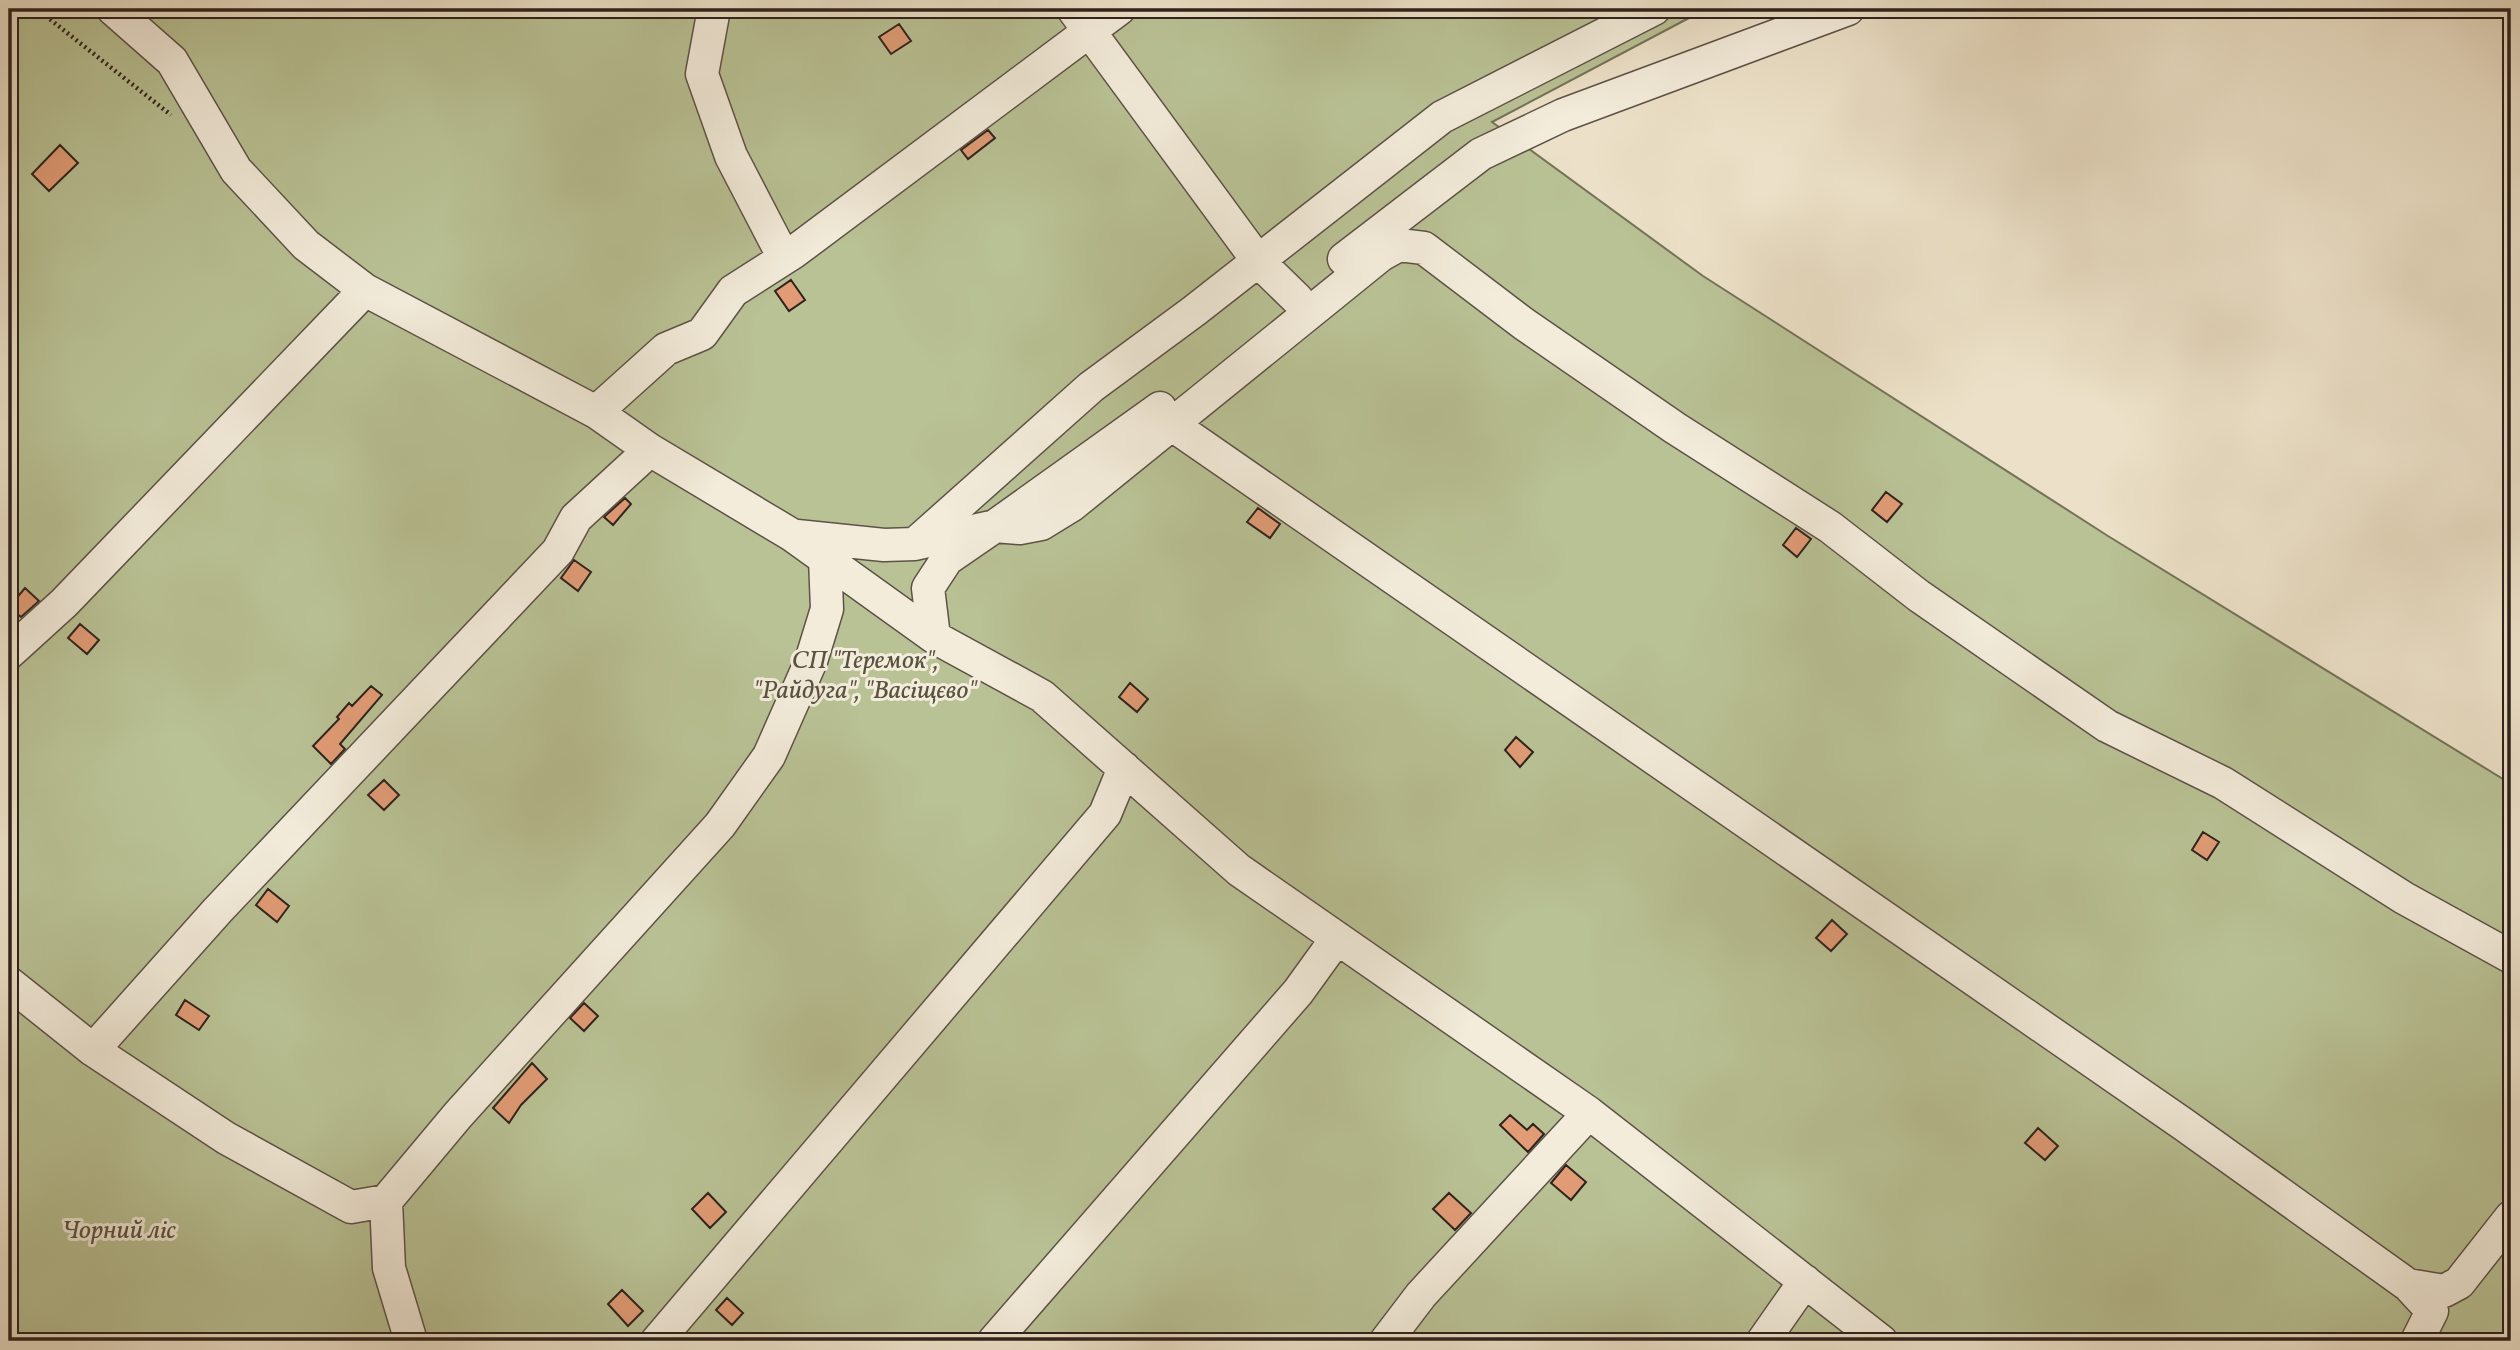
<svg xmlns="http://www.w3.org/2000/svg" width="2520" height="1350" font-family="Vollkorn,serif">
<style>
.green{fill:#b9c295;stroke:#747259;stroke-width:2}
.building{fill:#e19c76;stroke:#2e221d;stroke-width:2}
.lines{fill:none;stroke-linecap:round;stroke-linejoin:round}
.minor-casing{stroke:#5e5248;stroke-width:35}
.path{stroke:#2e221d;stroke-width:4.5;stroke-dasharray:2 3.5;stroke-linecap:butt}
.minor{stroke:#f3ecdb;stroke-width:32}
.labels{text-anchor:middle;dominant-baseline:central;stroke-width:6;stroke-linejoin:round;paint-order:stroke}
.park-label{font-size:26px;font-style:italic;fill:#585241;stroke:#f3ecdb}
</style>
<rect width="100%" height="100%" fill="#ece1c8"/>
<filter id="stains"><feTurbulence type="fractalNoise" baseFrequency=".00286" numOctaves="4"/><feColorMatrix values="0 0 0 0 .2 0 0 0 0 .09 0 0 0 0 .02 0 0 0 .5 -.17"/></filter>
<radialGradient id="worn" r=".72"><stop offset=".6" stop-color="#630" stop-opacity="0"/><stop offset="1" stop-color="#630" stop-opacity=".3"/></radialGradient>
<!-- green -->
<path class="green" d="M9,9H1706L1492,122L1703,276L2108,536L2511,784V1341H9Z"/>
<!-- building -->
<path class="building" d="M899,24L911,41L891,54L879,37Z
M988,130L995,138L968,159L961,150Z
M60,145L78,163L49,191L32,174Z
M791,280L805,300L789,311L775,291Z
M1886,492L1902,504L1887,522L1872,510Z
M625,498L631,504L613,525L604,517Z
M1258,508L1280,524L1270,538L1247,522Z
M1796,528L1811,539L1797,557L1783,545Z
M574,560L591,572L578,591L561,578Z
M25,588L39,601L21,617L9,607Z
M80,624L99,640L87,654L68,638Z
M1130,683L1148,699L1137,712L1119,697Z
M371,686L382,695L340,744L345,749L331,764L313,746L339,719L337,717L349,703L352,706Z
M1516,737L1533,752L1520,767L1505,750Z
M384,780L399,795L384,810L368,795Z
M2203,832L2219,842L2207,860L2192,850Z
M268,889L289,906L277,922L256,905Z
M1832,920L1847,934L1831,951L1816,938Z
M185,1000L209,1016L199,1030L176,1015Z
M584,1003L598,1016L584,1031L570,1018Z
M532,1063L547,1079L521,1105L509,1123L493,1108Z
M1510,1115L1527,1130L1533,1124L1544,1134L1528,1152L1500,1125Z
M2038,1128L2058,1146L2045,1160L2025,1143Z
M1566,1165L1586,1182L1571,1200L1551,1183Z
M708,1193L726,1212L710,1228L692,1209Z
M1449,1193L1471,1213L1455,1230L1433,1209Z
M622,1290L643,1311L628,1326L608,1304Z
M727,1298L743,1313L732,1325L716,1310Z"/>
<g class="lines">
<!-- minor casing -->
<g class="minor-casing">
<path id="minor" d="M113,9L172,61L236,170L306,245L365,290L596,412L650,450L792,535L934,637L1042,696L1239,870L1589,1113L1881,1341
M714,9L702,74L731,156L784,258
M1073,9L1258,261L1297,299
M1344,259L1481,154L1563,115L1848,9
M596,412L666,349L702,334L733,291L794,252L1119,9
M1171,424L2183,1124L2408,1285L2432,1311L2417,1341
M797,536L884,545L915,544L995,526L1160,408
M916,543L1091,387L1194,311L1442,117L1654,9
M934,637L928,588L947,559L995,526L1020,528L1041,524L1072,505L1381,255L1399,245L1424,248L1524,324L1675,428L1830,527L1919,596L2107,726L2223,783L2404,898L2511,957
M9,653L64,603L365,290
M9,983L93,1050L226,1138L351,1207L386,1201
M93,1050L218,910L558,551L576,518L650,450
M2408,1285L2444,1291L2459,1283L2511,1217
M411,1341L389,1268L386,1201L458,1115L720,825L769,756L811,661L827,609L825,558
M657,1341L1105,814L1124,768
M994,1341L1298,992L1337,938
M1386,1341L1421,1295L1589,1113
M1763,1341L1805,1281"/>
</g>
<!-- path -->
<path class="path" d="M37,9L171,115"/>
<!-- minor -->
<use href="#minor" class="minor"/>
</g>
<g class="labels">
<!-- park labels -->
<g class="park-label">
<text x="865" y="661">СП "Теремок",<tspan x="865" dy="30">"Райдуга", "Васіщєво"</tspan></text>
<text x="119" y="1231">Чорний ліс</text>
</g>
</g>
<!-- margin -->
<rect width="2520" height="1350" fill="none" stroke="#ece1c8" stroke-width="35"/>
<rect x="10" y="10" width="2499" height="1329" fill="none" stroke="#2e221d" stroke-width="3.5"/>
<rect x="18" y="18" width="2485" height="1315" fill="none" stroke="#2e221d" stroke-width="2"/>
<rect width="100%" height="100%" filter="url(#stains)"/>
<rect width="100%" height="100%" fill="url(#worn)"/>
</svg>
